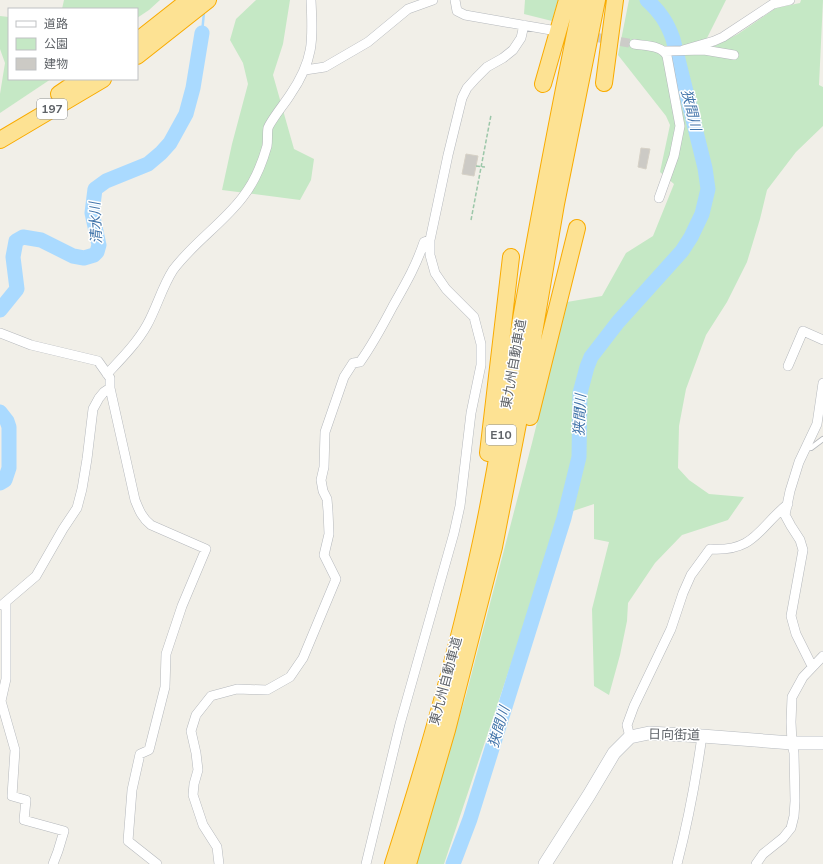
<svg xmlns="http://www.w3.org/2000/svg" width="823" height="864" font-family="'Nunito Sans','Noto Sans JP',sans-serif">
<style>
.green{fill:#c5e8c5}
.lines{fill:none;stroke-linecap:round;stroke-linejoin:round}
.stream{stroke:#aadaff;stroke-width:2.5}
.river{stroke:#aadaff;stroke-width:15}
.building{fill:#cccac5;stroke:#d6d1c6}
.street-tunnel{stroke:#ccccc8;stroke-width:9;stroke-dasharray:9 4.5;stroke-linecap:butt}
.lane-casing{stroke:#b5b8bc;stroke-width:6}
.street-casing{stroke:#b5b8bc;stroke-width:10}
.secondary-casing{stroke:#b6babf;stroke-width:14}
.highway-casing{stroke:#f9ab00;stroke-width:18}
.path{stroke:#9cc7a9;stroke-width:1.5;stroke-dasharray:4 2;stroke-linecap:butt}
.lane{stroke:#fff;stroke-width:4.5}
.street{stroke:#fff;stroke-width:9}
.secondary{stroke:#fff;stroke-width:13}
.highway{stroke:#fde293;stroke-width:16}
.labels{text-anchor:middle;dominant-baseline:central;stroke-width:3;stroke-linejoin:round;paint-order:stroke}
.shield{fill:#fff;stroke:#8f9295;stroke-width:1}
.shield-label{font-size:12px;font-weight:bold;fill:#5f6368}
.street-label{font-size:13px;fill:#5f6368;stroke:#fff}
.water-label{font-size:14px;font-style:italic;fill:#4174aa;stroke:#fff}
</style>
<rect width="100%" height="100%" fill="#f1efe8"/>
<!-- green -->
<path class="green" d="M64,0H160L149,10L137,18V9H62Z
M256,0H290L283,44L273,75L294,149L314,159L311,180L300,200L222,190L232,144L248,84L243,63L230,40L236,19Z
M525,0H558L552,21L524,14Z
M629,0H726L699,54L738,34L776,8L800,3L801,0H823L819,85L823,87V126L796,152L767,190L760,219L747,262L727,302L706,335L686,389L679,426L678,468L689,480L709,494L744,497L728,520L682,535L655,563L628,603L627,621L620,655L609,695L594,686L592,609L609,542L594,539V504L561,515L444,864H415L466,695L532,443L567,302L602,296L626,253L653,236L674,184L660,172L670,125L666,116L618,55Z
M0,16L9,17V79H51L0,113V94L5,63L0,49Z"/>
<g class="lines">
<!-- stream -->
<path class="stream" d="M202,33L204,12"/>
<!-- river -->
<path class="river" d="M0,310L17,289L13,257L16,241L23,237L41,240L73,256L84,258L94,255L97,252L99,245L92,213L95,189L106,181L148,164L161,153L170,143L186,114L193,88L202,33
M0,412L7,421L9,427V468L5,480L0,483
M453,864L470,819L564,518L579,457L580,393L587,367L591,357L618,322L682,251L691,237L702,214L708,189L705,168L673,39C667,22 660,12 647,0"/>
</g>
<!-- building -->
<path class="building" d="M641,148L650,149L646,169L638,167Z
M466,154L478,156L474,176L462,174Z"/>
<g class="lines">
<!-- street-tunnel -->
<path class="street-tunnel" d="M554,30L634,44"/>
<!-- lane casing -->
<g class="lane-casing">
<path id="lane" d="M806,448H811L823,439"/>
</g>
<!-- street casing -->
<g class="street-casing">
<path id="street" d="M455,0L457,11L465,15L551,30
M634,44C645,46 662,45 667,56L680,126L674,156L659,198
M683,50L714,41L723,37L773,4L790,0
M665,51L704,50L734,55
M305,70L325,67L368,42L408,9L433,0
M0,333L31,345L98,361L110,378V388L135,500C139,510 142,518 151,525L206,549L182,606L166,654L165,687L149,750L140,754L132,790L128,841L157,864
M788,366L803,331L823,340
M107,374C121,359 137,343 147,325C157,307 162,287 173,270C193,243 222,224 242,198C254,183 262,164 267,146C268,140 267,133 268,128C271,120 285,103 290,95C314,60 313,41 311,0
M6,602V679L1,701L15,750L12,796L26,800L24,820L64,831L58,851L53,864
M2,605L36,576L63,529L77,508L82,489L87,459L93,409L99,398L104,392L110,388
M812,666L796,634L791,616L803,550L800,540L791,526L785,515L790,491L799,462L817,424L823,383
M630,737L627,725L634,706L671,629L683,593L691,575L710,549C755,552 758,528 788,504
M219,864L217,847L203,825L193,795L194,784L198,770L196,753L191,731L196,715L211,696L237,689L267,690L290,677L303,658L336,579L324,555L329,534L328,511L327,499L323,491L321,480L324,467L325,432L344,377L353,363L360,362C373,344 383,325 393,306C406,283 416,266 424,242L430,240
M366,864L400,724L454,533L460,506L471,413L481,365V344L474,317L446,289L435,273L430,255V240L448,155L462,98L467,88L476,78L487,67L503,58L513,50L521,38L524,25
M677,864C688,822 696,779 702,736
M756,864L763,854L783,838L791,828L794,816L795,801L794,753L792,743L791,722L792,697L803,677L823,656"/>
</g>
<!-- secondary casing -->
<g class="secondary-casing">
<path id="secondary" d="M545,864L589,795L614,753L630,737L649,733L702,736L792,743H823"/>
</g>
<!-- highway casing -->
<g class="highway-casing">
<path id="highway" d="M137,41L189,0
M137,56L208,0
M604,83L615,0
M543,84L567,0
M59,94L81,79
M0,140L103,79
M530,417L577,228
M488,453L511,257
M393,864C427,758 458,651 481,542C497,468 508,393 521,319C540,212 560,106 582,0
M408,864L447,730L494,547L522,403L556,204L597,0"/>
</g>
<!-- path -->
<path class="path" d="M476,166L485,167
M471,220L491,115"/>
<!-- lane -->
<use href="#lane" class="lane"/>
<!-- street -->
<use href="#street" class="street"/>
<!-- secondary -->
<use href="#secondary" class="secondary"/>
<!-- highway -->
<use href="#highway" class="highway"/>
</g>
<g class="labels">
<!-- shield labels -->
<g class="shield">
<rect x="37" y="99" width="30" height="20" rx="3"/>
<rect x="486" y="425" width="30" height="20" rx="3"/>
</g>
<g class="shield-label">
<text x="52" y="109">197</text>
<text x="501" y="435">E10</text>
</g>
<!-- street labels -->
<g class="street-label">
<text transform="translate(514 364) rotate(-80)">東九州自動車道</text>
<text transform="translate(446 681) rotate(-75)">東九州自動車道</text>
<text transform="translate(674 735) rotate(1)">日向街道</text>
</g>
<!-- water labels -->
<g class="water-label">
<text transform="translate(691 110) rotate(76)">狭間川</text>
<text transform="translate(96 223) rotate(-93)">清水川</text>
<text transform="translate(580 415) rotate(-87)">狭間川</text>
<text transform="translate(499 727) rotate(-73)">狭間川</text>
</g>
</g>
<!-- legend -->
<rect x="8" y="8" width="130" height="72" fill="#ffffff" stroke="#bfc1c3"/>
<rect x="16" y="21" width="20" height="6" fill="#ffffff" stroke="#bfc1c3"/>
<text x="44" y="28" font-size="12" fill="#5f6368">道路</text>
<rect x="16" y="38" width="20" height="12" fill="#c5e8c5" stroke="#bfc1c3"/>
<text x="44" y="48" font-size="12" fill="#5f6368">公園</text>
<rect x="16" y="58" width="20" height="12" fill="#cccac5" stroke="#bfc1c3"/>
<text x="44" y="68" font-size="12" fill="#5f6368">建物</text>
</svg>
